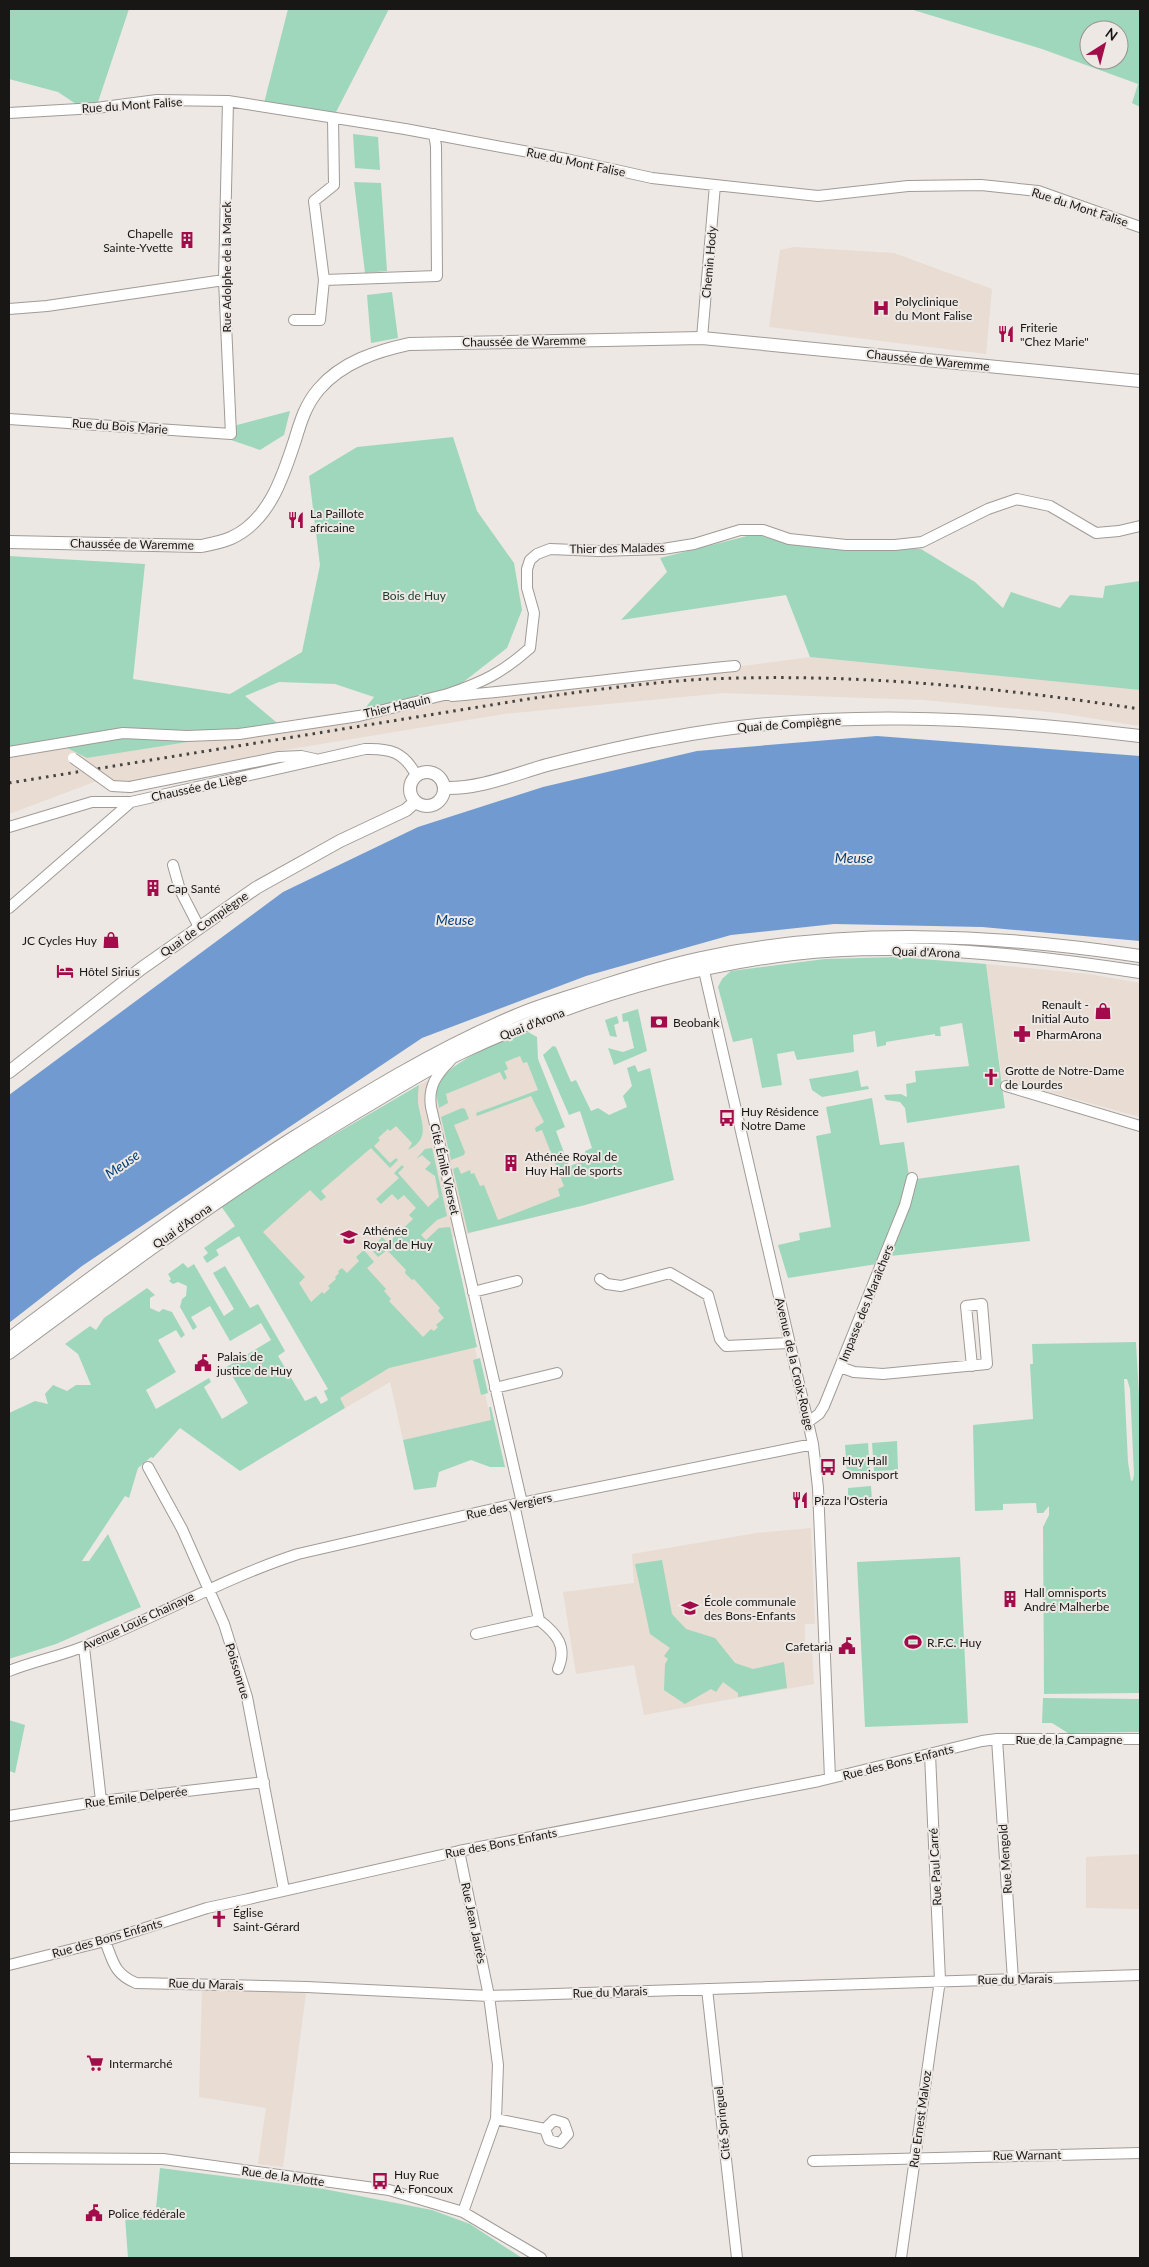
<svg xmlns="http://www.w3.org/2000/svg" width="1149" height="2267" font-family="Lato,sans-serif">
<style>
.built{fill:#e8dcd3}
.green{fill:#9fd7bd;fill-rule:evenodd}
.water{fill:#719ad0}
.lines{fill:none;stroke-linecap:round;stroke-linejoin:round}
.minor-casing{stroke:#a09b97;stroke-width:12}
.major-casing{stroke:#a09b97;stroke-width:14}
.minor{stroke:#fff;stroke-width:10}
.major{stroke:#fff;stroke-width:12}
.rail{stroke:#464441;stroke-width:3;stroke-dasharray:2.5 5;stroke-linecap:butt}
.minor-bridge-casing{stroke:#a09b97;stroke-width:12;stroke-linecap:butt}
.minor-bridge{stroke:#fff;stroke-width:10}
.labels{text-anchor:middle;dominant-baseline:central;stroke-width:4;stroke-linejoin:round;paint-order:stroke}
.street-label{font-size:12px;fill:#181715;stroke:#ede8e3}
.poi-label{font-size:12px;fill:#181715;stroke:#ede8e3;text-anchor:start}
.park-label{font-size:12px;fill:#1a3d2f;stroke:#ede8e3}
.water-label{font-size:14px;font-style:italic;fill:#003d7c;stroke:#ede8e3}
</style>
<rect width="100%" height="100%" fill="#ede8e3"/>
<!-- built -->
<path class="built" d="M794,247L894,253L992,289L986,354L769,327L780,250Z
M810,657L1140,690V726L1059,713L924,700L724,693L504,714L278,751L128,782H94L9,814V752L59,744L87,758L239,734L448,694L735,667Z
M986,964L1089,974L1140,983V1117L1002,1079Z
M516,1035L585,1205L450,1238L491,1420L403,1440L390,1382L345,1408L227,1209L419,1085Z
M811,1528L815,1624H805V1649H812L814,1684L644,1715L634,1665L576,1674L563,1592L634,1583L632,1554L757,1533Z
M1140,1749V1909L1086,1908V1857L1140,1854Z
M202,1989L306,1993L283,2167L258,2164L266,2108L199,2097Z"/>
<!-- green -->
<path class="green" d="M9,9H129L96,108L76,104L58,92L9,79Z
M288,9H389L333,118L263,107Z
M910,9H1140V107L1132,103L1138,84L1042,49ZM1089,30H1119V60H1089Z
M353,134L378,137L380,170L355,168Z
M354,182L381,183L387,271L365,273Z
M392,292L398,338L371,343L367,295Z
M290,411L284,435L260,450L231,440L237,425Z
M453,437L477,511L514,563L522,610L507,648L448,694L359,716L374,697L335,684L279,682L245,696L282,727L87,758L59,744L9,752V556L145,564L133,679L230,694L302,652L320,565L309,476L357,447Z
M755,534L794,545L921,549L975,582L1003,608L1011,592L1060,608L1070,595L1103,598L1105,586L1140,581V690L810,657L786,595L621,620L667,572L660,558Z
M897,957L986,964L1005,1108L907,1123L905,1108L900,1102L886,1100L884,1095L901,1094L907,1097L906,1084L916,1082L915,1071L969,1066L962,1023L940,1027L941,1036H935V1034L886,1042V1045L877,1047L875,1031L853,1035L854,1052L797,1060L794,1051L777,1054L782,1085L762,1088L752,1038L733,1042L718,987L722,979L731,971L825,959Z
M638,1009L647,1051L614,1065L608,1048L623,1052L634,1048L628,1021L623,1022L622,1014Z
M617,1016L619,1023L614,1025L617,1037L610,1036L605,1020Z
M528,1032L537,1037L538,1059L565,1127L556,1131L569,1166L587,1160L585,1151L592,1148L580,1111L569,1115L543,1055L553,1046L556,1047L571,1082L576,1080L591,1111L598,1108L609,1115L627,1107L623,1096L632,1086L627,1068L635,1065L638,1072L650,1068L674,1180L585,1205L468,1233L453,1169L458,1167L461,1174L470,1170L471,1174L474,1173L480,1186L484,1185L498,1220L560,1196L558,1189L564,1186L542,1130L536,1132L535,1128L544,1122L531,1096L477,1116L476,1113L538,1090L527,1062L523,1063L520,1056L505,1062L508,1069L504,1071L507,1078L504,1080L500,1072L446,1094L448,1103L439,1108C438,1101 434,1091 438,1084C450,1061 503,1039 528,1032Z
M858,1070L861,1087L868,1086L869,1089L822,1097L812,1090L809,1079L852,1072Z
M419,1085C418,1090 418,1096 418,1101C419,1119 433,1138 408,1150L412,1143L396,1126L390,1131L388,1129L378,1138L380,1140L374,1146L390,1163L396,1158L398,1160L390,1168L371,1148L321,1191L326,1197L321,1201L310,1190L263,1232L305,1277L299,1283L311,1302L322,1292L324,1294L330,1288L328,1286L336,1279L335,1277L339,1273L338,1271L342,1268L347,1273L359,1261L356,1257L364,1250L374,1262L367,1268L386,1289L384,1291L391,1299L389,1301L423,1337L431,1329L434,1331L438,1327L436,1325L444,1318L438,1311L440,1308L414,1279L412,1280L405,1273L406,1270L387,1250L378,1257L371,1249L382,1237L388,1243L413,1219L409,1215L416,1208L404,1195L398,1200L392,1194L381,1204L376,1199L399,1178L394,1173L402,1165L404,1167L398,1173L428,1207L439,1197L435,1176L425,1169L431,1163L422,1155L416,1159L425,1149L432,1148L447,1216L437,1220L421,1235L426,1240L439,1228L450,1227L477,1347L389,1368L340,1398L345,1408L240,1471L180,1428L153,1458L151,1457L138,1468L129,1498L125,1496L82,1561H89L108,1534L141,1607L56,1644L9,1659V1413L35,1401L48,1404L45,1394L53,1385L67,1391L76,1385H91L78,1354L65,1344L90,1326L96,1330L104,1318L147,1288L155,1295L150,1298V1308L159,1312L163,1309L172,1312L185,1335L181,1338L176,1330L158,1340L176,1372L146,1390L156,1409L209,1378L211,1382L204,1387L222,1419L248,1403L230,1372L223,1376L220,1371L271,1340L261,1323L230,1341L210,1306L191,1317L197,1327L193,1330L180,1307L182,1299L186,1296L187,1286L178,1282L173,1284L169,1281L171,1279L168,1274L183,1263L188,1268L194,1264L224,1316L234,1309L213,1273L225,1266L250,1308L258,1304L285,1351L278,1356L305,1401L316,1396L321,1404L328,1400L324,1391L328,1389L239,1236L216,1250L219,1255L207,1263L203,1257L208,1253L204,1248L235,1226L221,1206L229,1196Z
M872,1098L880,1145L904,1142L909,1176L904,1198L877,1264L788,1278L778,1245L800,1240L799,1233L831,1227L816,1136L831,1133L826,1107Z
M462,1108L465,1109L469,1119L454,1125L465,1152L464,1155L451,1160L441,1117Z
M1019,1165L1030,1241L890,1256L916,1179Z
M1136,1342L1140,1414V1693L1044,1694L1043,1527L1049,1515V1506L1043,1513H1037L1036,1503L1003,1504V1510L975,1511L973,1425L1033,1419L1030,1364H1033L1032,1344ZM1124,1379H1127L1130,1389L1134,1474L1133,1480L1131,1481L1128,1462Z
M480,1358L488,1393L481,1395L473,1360Z
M489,1407H491L505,1467H490L471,1460L439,1472L436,1487L414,1490L403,1440L491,1420Z
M897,1441L898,1470L874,1471L872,1443Z
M868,1443L870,1472L847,1473L845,1445Z
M871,1486L872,1500L848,1501V1488Z
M960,1557L968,1723L865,1727L857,1562Z
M662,1560L672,1614L686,1629L715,1638L735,1663L753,1669L784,1662L787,1688L738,1697V1693L723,1682L716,1692L711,1689L685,1704L664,1690L665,1664L668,1659L664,1656L670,1648L650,1634L635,1564Z
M1043,1698L1140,1699V1732L1068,1733L1052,1723H1042Z
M9,1720L25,1725L15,1773L9,1771Z
M160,2168L324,2189L432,2210L470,2224L522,2258H128L125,2217L155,2218Z"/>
<!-- water -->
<path class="water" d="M877,736L1140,756V941L982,927L834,924L731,935L586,976L422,1038L82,1266L9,1323V1095L283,892L418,827L543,787L697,751Z"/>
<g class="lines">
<!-- minor casing -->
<g class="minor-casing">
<path id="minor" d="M9,113L96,108L157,100L228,101L405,129L566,159L652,178L715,185L818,196L908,186L981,185L1038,191L1140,227
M333,118L334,185L314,201L324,280L437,276L436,146L434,134
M9,309L47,306L224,280
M294,320H320L324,280
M702,338L715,185
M9,419L231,434L224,280L228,101
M448,694C483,682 502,673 530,648L534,613L527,588V569L530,560L537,554L550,549L599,551L663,549L694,544L740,530H763L789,539L846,545H895L922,542L988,509L1017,499L1050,506L1096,533L1119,531L1140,526
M9,752L123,733L187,736L239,734L359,716L448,694L452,696C547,688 641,675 735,666
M130,787L279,757L301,756L315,759
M9,827L92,802H131
M173,865L180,890L199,927
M9,908L131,802L365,749C390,748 404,752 416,775
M702,962L813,1444L818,1488L830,1778
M450,1061C436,1075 428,1087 431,1107L522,1503
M1006,1086L1140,1126
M600,1279L607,1284L621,1286L670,1273L708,1295L720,1339L726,1346L789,1343
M473,1292L517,1281
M840,1367L854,1372L883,1374L987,1364L982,1304L966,1306L972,1366
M495,1388L557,1373
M808,1422L819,1414L824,1406L905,1205L912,1178
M148,1467L182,1529L224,1624L247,1697L284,1890
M514,1504L539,1620C556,1633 568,1646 558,1669
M476,1634L539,1620
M84,1647L101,1801
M9,1671C34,1661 61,1656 85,1646C157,1617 224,1578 298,1554L506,1506L813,1444
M997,1739L1013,1980
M9,1816L101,1801L264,1782
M459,1851L489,1996L498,2065L496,2119L463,2212
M105,1941C113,1961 114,1974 136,1983L307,1987L489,1996L1140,1975
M9,1965L105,1941L207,1908L244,1900L459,1851L819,1781L982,1741L997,1739H1140
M707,1989L737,2258
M496,2119L545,2129L549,2140L560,2143L568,2134L564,2123L554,2120L545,2129
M9,2158L163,2159L389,2190L463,2212L541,2258
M813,2161L1140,2153
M901,2258L940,1980L930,1754"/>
</g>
<!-- major casing -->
<g class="major-casing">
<path id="major" d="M9,542L201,546C211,544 222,542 231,538C269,521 283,477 295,440C301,420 306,404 319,389C342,362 377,351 409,344L702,338L1140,381
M410 789a17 17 0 1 1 34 0a17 17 0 1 1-34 0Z
M444,788C480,789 512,775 547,765C587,755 628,745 669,738C825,708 984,717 1140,736
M9,1072L142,968L256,888L340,841L406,810L415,802
M9,1339C100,1270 192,1203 288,1141C362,1095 436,1049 517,1015C545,1003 576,995 605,985C636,975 668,965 701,958C845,927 995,934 1140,956
M9,1353C122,1269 235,1185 357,1112C393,1091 428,1068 465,1051C568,1003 680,968 793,954C903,941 1030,955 1140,972"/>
</g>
<!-- minor -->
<use href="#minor" class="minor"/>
<!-- major -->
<use href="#major" class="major"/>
<!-- rail -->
<path class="rail" d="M9,783L528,699C587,691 648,682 708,679C855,673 995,687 1140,709"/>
<!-- minor-bridge casing -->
<g class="minor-bridge-casing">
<path id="minor-bridge" d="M73,758L112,786L130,787"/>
</g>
<!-- minor-bridge -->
<use href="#minor-bridge" class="minor-bridge"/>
</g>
<!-- icons -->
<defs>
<g id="building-bare" transform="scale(1.35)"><path d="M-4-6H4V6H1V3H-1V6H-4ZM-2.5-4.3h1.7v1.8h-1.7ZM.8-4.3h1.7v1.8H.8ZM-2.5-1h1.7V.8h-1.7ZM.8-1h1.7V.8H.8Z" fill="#a30c4a" stroke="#ede8e3" stroke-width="2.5" paint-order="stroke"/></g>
<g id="hospital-bare" transform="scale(1.35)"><path d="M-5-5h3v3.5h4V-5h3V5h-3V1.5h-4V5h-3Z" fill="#a30c4a" stroke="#ede8e3" stroke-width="2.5" paint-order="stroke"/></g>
<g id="restaurant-bare" transform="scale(1.35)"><path d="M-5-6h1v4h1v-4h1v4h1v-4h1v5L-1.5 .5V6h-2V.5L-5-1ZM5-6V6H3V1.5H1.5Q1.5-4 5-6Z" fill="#a30c4a" stroke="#ede8e3" stroke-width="2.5" paint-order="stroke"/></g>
<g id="shop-bare" transform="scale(1.35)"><path d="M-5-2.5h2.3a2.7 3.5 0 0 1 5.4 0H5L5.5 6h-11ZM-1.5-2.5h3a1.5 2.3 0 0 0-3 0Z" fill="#a30c4a" stroke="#ede8e3" stroke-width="2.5" paint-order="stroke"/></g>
<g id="hotel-bare" transform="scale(1.35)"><path d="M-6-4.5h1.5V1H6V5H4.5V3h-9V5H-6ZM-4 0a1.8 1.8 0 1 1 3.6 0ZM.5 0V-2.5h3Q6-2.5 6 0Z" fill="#a30c4a" stroke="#ede8e3" stroke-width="2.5" paint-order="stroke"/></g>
<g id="bank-bare" transform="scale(1.35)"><path d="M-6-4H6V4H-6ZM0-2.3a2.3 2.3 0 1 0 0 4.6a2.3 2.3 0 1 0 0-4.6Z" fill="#a30c4a" stroke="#ede8e3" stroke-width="2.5" paint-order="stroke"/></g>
<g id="pharmacy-bare" transform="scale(1.35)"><path d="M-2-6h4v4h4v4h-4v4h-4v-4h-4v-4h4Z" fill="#a30c4a" stroke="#ede8e3" stroke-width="2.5" paint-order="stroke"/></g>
<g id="church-bare" transform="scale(1.35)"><path d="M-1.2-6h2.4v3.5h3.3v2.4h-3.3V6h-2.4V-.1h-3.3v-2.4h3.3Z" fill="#a30c4a" stroke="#ede8e3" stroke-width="2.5" paint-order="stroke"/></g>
<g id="bus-bare" transform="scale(1.35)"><path d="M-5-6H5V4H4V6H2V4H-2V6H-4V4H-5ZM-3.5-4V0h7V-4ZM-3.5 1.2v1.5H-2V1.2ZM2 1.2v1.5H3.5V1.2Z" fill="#a30c4a" stroke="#ede8e3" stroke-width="2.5" paint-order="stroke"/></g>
<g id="school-bare" transform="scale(1.35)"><path d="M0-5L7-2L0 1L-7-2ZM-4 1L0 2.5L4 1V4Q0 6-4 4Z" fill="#a30c4a" stroke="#ede8e3" stroke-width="2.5" paint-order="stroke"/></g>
<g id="civic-bare" transform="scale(1.35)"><path d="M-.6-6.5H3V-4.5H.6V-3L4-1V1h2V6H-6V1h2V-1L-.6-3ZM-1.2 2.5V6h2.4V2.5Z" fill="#a30c4a" stroke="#ede8e3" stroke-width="2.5" paint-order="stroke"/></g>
<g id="stadium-bare" transform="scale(1.35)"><path d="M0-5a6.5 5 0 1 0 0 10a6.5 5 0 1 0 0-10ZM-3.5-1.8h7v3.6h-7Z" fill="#a30c4a" stroke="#ede8e3" stroke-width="2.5" paint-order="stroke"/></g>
<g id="supermarket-bare" transform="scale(1.35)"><path d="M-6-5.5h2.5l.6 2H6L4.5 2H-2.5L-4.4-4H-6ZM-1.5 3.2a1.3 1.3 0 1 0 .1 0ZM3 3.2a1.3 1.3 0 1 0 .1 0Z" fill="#a30c4a" stroke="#ede8e3" stroke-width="2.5" paint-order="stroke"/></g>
</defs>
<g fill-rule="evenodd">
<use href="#building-bare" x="187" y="240"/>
<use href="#hospital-bare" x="881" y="308"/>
<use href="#restaurant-bare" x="1006" y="334"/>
<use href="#restaurant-bare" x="296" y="520"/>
<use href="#building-bare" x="153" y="888"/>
<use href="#shop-bare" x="111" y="940"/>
<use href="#hotel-bare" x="65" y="971"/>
<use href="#shop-bare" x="1103" y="1011"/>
<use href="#bank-bare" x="659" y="1022"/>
<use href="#pharmacy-bare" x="1022" y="1034"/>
<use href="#church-bare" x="991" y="1077"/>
<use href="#bus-bare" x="727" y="1118"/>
<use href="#building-bare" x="511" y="1163"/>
<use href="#school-bare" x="349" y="1237"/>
<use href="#civic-bare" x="203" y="1363"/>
<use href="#bus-bare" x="828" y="1467"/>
<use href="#restaurant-bare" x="800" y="1500"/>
<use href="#building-bare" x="1010" y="1599"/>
<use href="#school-bare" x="690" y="1608"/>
<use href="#stadium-bare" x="913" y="1642"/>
<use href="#civic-bare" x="847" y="1646"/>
<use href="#church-bare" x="219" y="1919"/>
<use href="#supermarket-bare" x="95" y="2063"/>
<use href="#bus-bare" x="380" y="2181"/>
<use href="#civic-bare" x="94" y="2213"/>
</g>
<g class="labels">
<!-- street labels -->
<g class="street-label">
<text transform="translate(132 105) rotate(-4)">Rue du Mont Falise</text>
<text transform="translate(576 162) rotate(12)">Rue du Mont Falise</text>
<text transform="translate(1080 207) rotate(18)">Rue du Mont Falise</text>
<text transform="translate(709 262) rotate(-85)">Chemin Hody</text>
<text transform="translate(226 267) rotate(-90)">Rue Adolphe de la Marck</text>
<text transform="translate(524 341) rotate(-1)">Chaussée de Waremme</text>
<text transform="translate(928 360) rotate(6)">Chaussée de Waremme</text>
<text transform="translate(120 426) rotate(4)">Rue du Bois Marie</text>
<text transform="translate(132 544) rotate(1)">Chaussée de Waremme</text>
<text transform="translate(617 548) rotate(-1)">Thier des Malades</text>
<text transform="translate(397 706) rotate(-13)">Thier Haquin</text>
<text transform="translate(789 724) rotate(-4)">Quai de Compiègne</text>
<text transform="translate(199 787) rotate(-12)">Chaussée de Liège</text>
<text transform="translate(204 924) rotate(-35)">Quai de Compiègne</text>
<text transform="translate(926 952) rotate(2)">Quai d'Arona</text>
<text transform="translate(532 1024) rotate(-21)">Quai d'Arona</text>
<text transform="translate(445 1169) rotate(77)">Cité Émile Vierset</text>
<text transform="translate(182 1226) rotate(-35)">Quai d'Arona</text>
<text transform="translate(866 1303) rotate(-68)">Impasse des Maraîchers</text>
<text transform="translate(795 1364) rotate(77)">Avenue de la Croix-Rouge</text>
<text transform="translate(509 1506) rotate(-12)">Rue des Vergiers</text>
<text transform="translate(138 1621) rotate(-25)">Avenue Louis Chainaye</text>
<text transform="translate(238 1671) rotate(73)">Poissonrue</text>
<text x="1069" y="1739">Rue de la Campagne</text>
<text transform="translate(898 1762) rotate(-14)">Rue des Bons Enfants</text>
<text transform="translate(136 1797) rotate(-7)">Rue Emile Delperée</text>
<text transform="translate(501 1843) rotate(-11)">Rue des Bons Enfants</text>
<text transform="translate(1005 1859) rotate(-94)">Rue Mengold</text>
<text transform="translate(935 1867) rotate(-93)">Rue Paul Carré</text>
<text transform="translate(474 1923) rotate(78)">Rue Jean Jaurès</text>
<text transform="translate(107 1938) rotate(-16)">Rue des Bons Enfants</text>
<text transform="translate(1015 1979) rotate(-1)">Rue du Marais</text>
<text transform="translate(206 1984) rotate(2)">Rue du Marais</text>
<text transform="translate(610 1992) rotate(-2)">Rue du Marais</text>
<text transform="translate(920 2119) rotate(-82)">Rue Ernest Malvoz</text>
<text transform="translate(722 2123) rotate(-96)">Cité Springuel</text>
<text transform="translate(1027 2155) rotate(-1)">Rue Warnant</text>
<text transform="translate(283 2176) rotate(8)">Rue de la Motte</text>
</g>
<!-- poi labels -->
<g class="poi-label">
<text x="173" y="233" text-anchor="end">Chapelle<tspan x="173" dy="14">Sainte-Yvette</tspan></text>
<text x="895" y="301">Polyclinique<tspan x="895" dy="14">du Mont Falise</tspan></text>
<text x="1020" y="327">Friterie<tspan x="1020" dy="14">"Chez Marie"</tspan></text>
<text x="310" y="513">La Paillote<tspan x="310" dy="14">africaine</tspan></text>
<text x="167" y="888">Cap Santé</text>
<text x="97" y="940" text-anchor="end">JC Cycles Huy</text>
<text x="79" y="971">Hôtel Sirius</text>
<text x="1089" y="1004" text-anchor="end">Renault -<tspan x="1089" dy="14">Initial Auto</tspan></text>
<text x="673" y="1022">Beobank</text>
<text x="1036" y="1034">PharmArona</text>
<text x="1005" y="1070">Grotte de Notre-Dame<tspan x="1005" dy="14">de Lourdes</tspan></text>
<text x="741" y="1111">Huy Résidence<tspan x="741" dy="14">Notre Dame</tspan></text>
<text x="525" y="1156">Athénée Royal de<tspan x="525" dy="14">Huy Hall de sports</tspan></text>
<text x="363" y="1230">Athénée<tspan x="363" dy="14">Royal de Huy</tspan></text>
<text x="217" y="1356">Palais de<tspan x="217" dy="14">justice de Huy</tspan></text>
<text x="842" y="1460">Huy Hall<tspan x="842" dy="14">Omnisport</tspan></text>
<text x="814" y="1500">Pizza l'Osteria</text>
<text x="1024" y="1592">Hall omnisports<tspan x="1024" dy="14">André Malherbe</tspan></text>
<text x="704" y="1601">École communale<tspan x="704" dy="14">des Bons-Enfants</tspan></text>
<text x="927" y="1642">R.F.C. Huy</text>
<text x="833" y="1646" text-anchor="end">Cafetaria</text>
<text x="233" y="1912">Église<tspan x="233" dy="14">Saint-Gérard</tspan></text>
<text x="109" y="2063">Intermarché</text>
<text x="394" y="2174">Huy Rue<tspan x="394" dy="14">A. Foncoux</tspan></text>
<text x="108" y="2213">Police fédérale</text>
</g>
<!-- park labels -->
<g class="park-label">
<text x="414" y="595">Bois de Huy</text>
</g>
<!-- water labels -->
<g class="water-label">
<text x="854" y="857">Meuse</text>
<text x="455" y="919">Meuse</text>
<text transform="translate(122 1164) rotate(-35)">Meuse</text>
</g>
</g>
<!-- border -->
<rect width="1149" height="2267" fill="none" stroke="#181715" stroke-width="20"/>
<!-- north arrow -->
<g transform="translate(1104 45) rotate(36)"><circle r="24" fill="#ede8e3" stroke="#989491"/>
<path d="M0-4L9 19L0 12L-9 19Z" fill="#a30c4a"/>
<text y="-8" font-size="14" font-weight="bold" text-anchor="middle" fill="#181715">N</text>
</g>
</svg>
